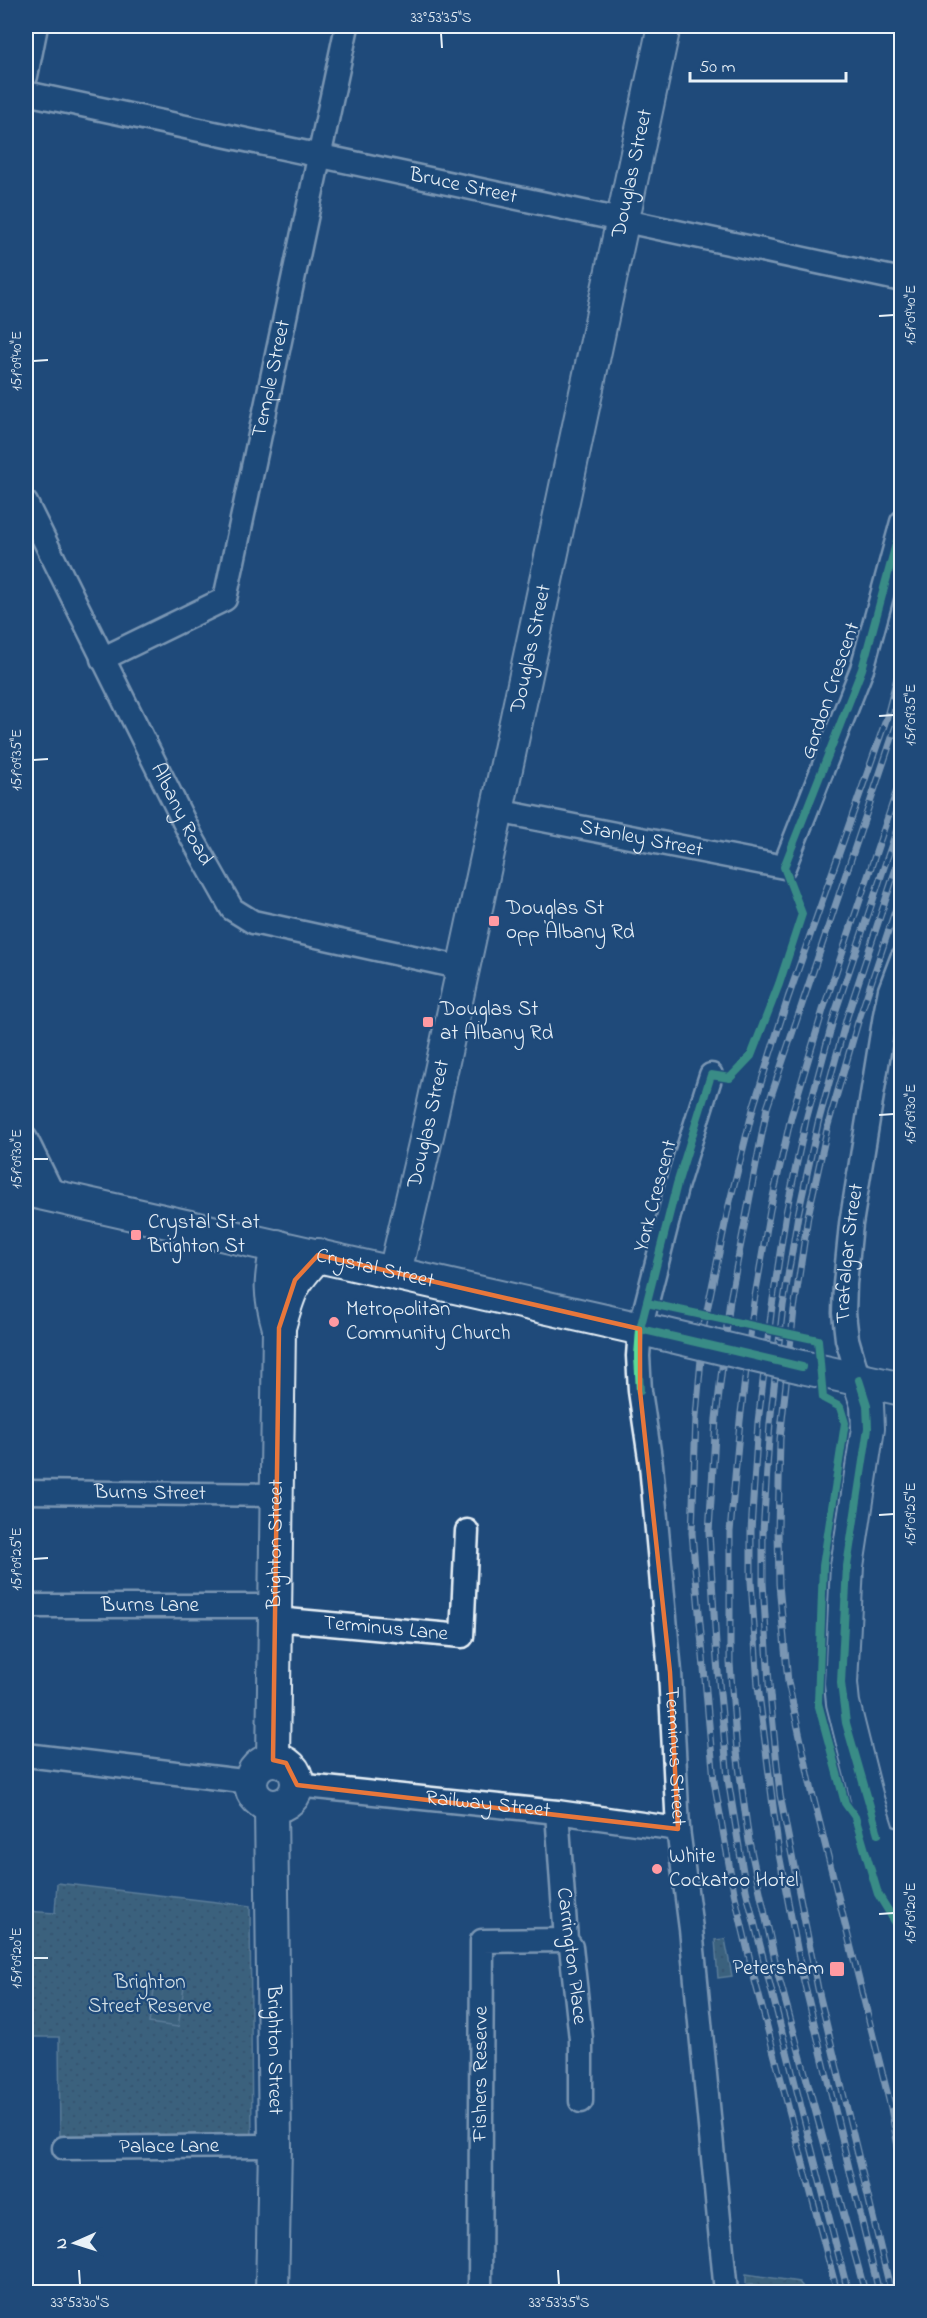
<svg xmlns="http://www.w3.org/2000/svg" width="927" height="2318" font-family="'Indie Flower',sans-serif">
<style>
.grass{fill:url(#grass-dots);stroke:#a2b7bd;stroke-width:1.5}
.garden{fill:#5d7d82;stroke:#a2b7bd;stroke-width:1.5}
.lines{fill:none;stroke-linecap:round;stroke-linejoin:round}
.street-casing{stroke:#e8f1f8;stroke-width:27}
.secondary-casing{stroke:#e8f1f8;stroke-width:36}
.street{stroke:#1f4a7a;stroke-width:22}
.secondary{stroke:#1f4a7a;stroke-width:32}
.rail-casing{stroke:#e8f1f8;stroke-width:7}
.rail{stroke:#1f4a7a;stroke-width:4.5;stroke-dasharray:14;stroke-linecap:butt}
.secondary-bridge-casing{stroke:#e8f1f8;stroke-width:36;stroke-linecap:butt}
.secondary-bridge{stroke:#1f4a7a;stroke-width:32}
.cycleway-casing{stroke:#1f4a7a;stroke-width:11}
.cycleway{stroke:#5adb95;stroke-width:8}
.marked{fill:none;stroke:#e8773b;stroke-width:4.5;stroke-linejoin:round}
.ticks{fill:none;stroke:#e8f1f8;stroke-width:2}
.poi-dot{fill:#ff9aa2;stroke:#1f4a7a;stroke-width:2}
.labels{text-anchor:middle;dominant-baseline:central;stroke-width:4.5;stroke-linejoin:round;paint-order:stroke}
.street-label{font-size:21px;fill:#e8f1f8;stroke:#1f4a7a}
.poi-label{font-size:21px;fill:#e8f1f8;stroke:#1f4a7a;text-anchor:start}
.park-label{font-size:21px;fill:#d3e0e6;stroke:#1f4a7a}
.neatline{fill:none;stroke:#e8f1f8;stroke-width:2}
.ticks-label{font-size:15px;text-anchor:middle;fill:#e8f1f8}
</style>
<defs>
<pattern id="grass-dots" width="8" height="8" patternUnits="userSpaceOnUse" patternTransform="scale(1.5)"><rect width="8" height="8" fill="#5d7d82"/><path d="M2 2h.1M6 6h.1" fill="none" stroke="#536569" stroke-width="1.8" stroke-linecap="round"/></pattern>
</defs>
<rect width="100%" height="100%" fill="#1f4a7a"/>
<filter id="ink" filterUnits="userSpaceOnUse"><feTurbulence type="fractalNoise" baseFrequency=".0167" numOctaves="2"/><feDisplacementMap in="SourceGraphic" scale="12" xChannelSelector="R" yChannelSelector="G"/><feConvolveMatrix kernelMatrix="1 2 1 2 8 2 1 2 1" color-interpolation-filters="sRGB"/></filter>
<g filter="url(#ink)">
<!-- grass -->
<path class="grass" d="M57,1883L250,1906L252,2139L60,2140L59,2037H26V1911L55,1913Z
M725,1939L732,1976L718,1978L715,1940Z
M746,2274L799,2282L807,2292H792L746,2284Z"/>
<!-- garden -->
<path class="garden" d="M155,1983L184,1987L178,2027L149,2023Z"/>
<g class="lines">
<!-- street casing -->
<g class="street-casing">
<g id="street">
<path d="M26,76L36,26"/>
<path id="s1" d="M26,93L902,280"/>
<path id="s2" d="M26,503L191,836L232,909L253,922L463,968"/>
<path id="s3" d="M102,659L225,599L347,26"/>
<path id="s4" d="M497,811L784,867L862,669L902,522"/>
<path id="s5" d="M711,1075L677,1184L640,1329L638,1356L640,1391L651,1465L670,1672L678,1829L691,1929L726,2292"/>
<path d="M26,1139L54,1196"/>
<path id="s6" d="M859,1380L847,1339L844,1313L845,1284L851,1224L885,1015L890,990L902,958"/>
<path id="s7" d="M26,1492L277,1495"/>
<path id="s8" d="M26,1606H276"/>
<path id="s9" d="M276,1619L462,1636L467,1531"/>
<path d="M26,1755L251,1782"/>
<path id="s10" d="M297,1785L557,1812L678,1829"/>
<path d="M557,1812L566,1940L571,1947L581,2039V2101"/>
<path d="M878,1834L902,1842"/>
<path id="s11" d="M64,2148L275,2146"/>
<path id="s12" d="M480,2292L482,1941L566,1940"/>
</g>
</g>
<!-- secondary casing -->
<g class="secondary-casing">
<g id="secondary">
<path id="s13" d="M26,1190L663,1334"/>
<path id="s14" d="M395,1272L428,1131L497,811L664,26"/>
<path d="M280,1324C290,1289 292,1283 318,1255"/>
<path d="M802,1367L902,1389"/>
<path d="M859,1380L867,1405L868,1428L847,1566L841,1683L843,1703L867,1799L886,1860L902,1898"/>
<circle cx="274" cy="1783" r="23"/>
<path id="s15" d="M273,1760L279,1328C269,1293 270,1282 277,1246"/>
<path id="s16" d="M271,1807L275,2146L272,2292"/>
</g>
</g>
<!-- street -->
<use href="#street" class="street"/>
<!-- secondary -->
<use href="#secondary" class="secondary"/>
<!-- rail casing -->
<g class="rail-casing">
<path id="rail" d="M902,890L858,1022L828,1125L808,1216L794,1310L780,1439L778,1530L779,1584L788,1682L813,1796L891,2108L902,2169
M837,2292L755,1981L734,1892L714,1781L692,1533L696,1416L704,1325L729,1205L754,1105L788,998L886,720L902,659
M848,2292L746,1890L728,1779L717,1661L709,1532L716,1419L730,1300L767,1108L902,708
M865,2292L778,1974L749,1841L737,1752L730,1663V1532L740,1421L754,1302L770,1210L791,1117L823,1010L902,775
M879,2292L801,1969L779,1854L758,1686L751,1581V1531L758,1422L772,1306L786,1213L806,1120L835,1013L902,814
M891,2292L818,1989L780,1795L769,1684L763,1582V1532L770,1423L783,1306L798,1215L818,1123L847,1017L902,850"/>
</g>
<!-- rail -->
<use href="#rail" class="rail"/>
<!-- secondary-bridge casing -->
<g class="secondary-bridge-casing">
<path id="secondary-bridge" d="M663,1334L802,1367"/>
</g>
<!-- secondary-bridge -->
<use href="#secondary-bridge" class="secondary-bridge"/>
<!-- cycleway casing -->
<g class="cycleway-casing">
<path id="cycleway" d="M647,1303L818,1340L823,1398L840,1407L845,1423L823,1566L818,1703L845,1803L855,1817L878,1894L902,1933
M640,1329L802,1367
M859,1380L867,1405L868,1428L847,1566L841,1683L846,1723L878,1834
M640,1391L638,1356L640,1329L677,1184L711,1075L730,1078L751,1056L779,984L802,914L784,867L862,669L902,522"/>
</g>
<!-- cycleway -->
<use href="#cycleway" class="cycleway"/>
</g>
</g>
<!-- marked area -->
<path d="M0 0H927V2318H0ZM318,1255L640,1329V1391L670,1672L678,1829L297,1785L286,1763L273,1760L279,1328L295,1280Z" fill="#1f4a7a" fill-opacity=".55" fill-rule="evenodd"/>
<path class="marked" d="M318,1255L640,1329V1391L670,1672L678,1829L297,1785L286,1763L273,1760L279,1328L295,1280Z"/>
<!-- ticks -->
<path class="ticks" d="M441,33L442,48M879,316L894,315M33,361L48,360M879,716L894,715M33,760L48,759M879,1115L894,1114M33,1159H48M879,1515L894,1514M33,1559L48,1558M879,1914L894,1913M33,1958H48M79,2270L80,2285M558,2270L559,2285"/>
<!-- markers -->
<g class="poi-dot">
<rect x="488" y="915" width="12" height="12" rx="3"/>
<rect x="422" y="1016" width="12" height="12" rx="3"/>
<rect x="130" y="1229" width="12" height="12" rx="3"/>
<circle cx="334" cy="1322" r="6"/>
<circle cx="657" cy="1869" r="6"/>
<rect x="829" y="1961" width="16" height="16" rx="3"/>
</g>
<g class="labels">
<!-- street labels -->
<g class="street-label">
<text stroke="none"><textPath href="#s14" startOffset="1124">Douglas Street</textPath></text>
<text stroke="none"><textPath href="#s1" startOffset="447">Bruce Street</textPath></text>
<text stroke="none"><textPath href="#s3" startOffset="362">Temple Street</textPath></text>
<text stroke="none"><textPath href="#s14" startOffset="638">Douglas Street</textPath></text>
<text transform="translate(831 691) rotate(-71)">Gordon Crescent</text>
<text stroke="none"><textPath href="#s2" startOffset="348">Albany Road</textPath></text>
<text stroke="none"><textPath href="#s4" startOffset="147">Stanley Street</textPath></text>
<text stroke="none"><textPath href="#s14" startOffset="152">Douglas Street</textPath></text>
<text transform="translate(656 1196) rotate(-75)">York Crescent</text>
<text stroke="none"><textPath href="#s6" startOffset="129">Trafalgar Street</textPath></text>
<text stroke="none"><textPath href="#s13" startOffset="358">Crystal Street</textPath></text>
<text stroke="none"><textPath href="#s7" startOffset="124">Burns Street</textPath></text>
<text stroke="none"><textPath href="#s15" startOffset="216">Brighton Street</textPath></text>
<text stroke="none"><textPath href="#s8" startOffset="124">Burns Lane</textPath></text>
<text stroke="none"><textPath href="#s9" startOffset="110">Terminus Lane</textPath></text>
<text stroke="none"><textPath href="#s5" startOffset="693">Terminus Street</textPath></text>
<text stroke="none"><textPath href="#s10" startOffset="192">Railway Street</textPath></text>
<text transform="translate(571 1956) rotate(83)">Carrington Place</text>
<text stroke="none"><textPath href="#s16" startOffset="243">Brighton Street</textPath></text>
<text stroke="none"><textPath href="#s12" startOffset="218">Fishers Reserve</textPath></text>
<text stroke="none"><textPath href="#s11" startOffset="105">Palace Lane</textPath></text>
</g>
<!-- poi labels -->
<g class="poi-label">
<text x="506" y="909">Douglas St<tspan x="506" dy="24">opp Albany Rd</tspan></text>
<text x="440" y="1010">Douglas St<tspan x="440" dy="24">at Albany Rd</tspan></text>
<text x="148" y="1223">Crystal St at<tspan x="148" dy="24">Brighton St</tspan></text>
<text x="346" y="1310">Metropolitan<tspan x="346" dy="24">Community Church</tspan></text>
<text x="669" y="1857">White<tspan x="669" dy="24">Cockatoo Hotel</tspan></text>
<text x="824" y="1969" text-anchor="end">Petersham</text>
</g>
<!-- park labels -->
<g class="park-label">
<text x="150" y="1983">Brighton<tspan x="150" dy="24">Street Reserve</tspan></text>
</g>
</g>
<!-- margin -->
<rect width="927" height="2318" fill="none" stroke="#1f4a7a" stroke-width="66"/>
<!-- north arrow -->
<g transform="translate(75 2243) rotate(267)" stroke="#1f4a7a" stroke-width="4.5" paint-order="stroke">
<path d="M0-4.5L10 22L0 15L-10 22Z" fill="#e8f1f8"/>
<text y="-9" font-size="16" font-weight="bold" text-anchor="middle" fill="#e8f1f8">N</text>
</g>
<!-- scale -->
<path d="M690 72v9h156v-9" fill="none" stroke="#e8f1f8" stroke-width="3"/>
<text x="699" y="72" font-size="18" fill="#e8f1f8" stroke="#1f4a7a" stroke-width="4.5" paint-order="stroke">50 m</text>
<rect x="33" y="33" width="861" height="2252" class="neatline"/>
<g class="ticks-label">
<text x="441" y="22">33°53'35"S</text>
<text transform="translate(910 315) rotate(-90)" y="5">151°09'40"E</text>
<text transform="translate(16 361) rotate(-90)" y="5">151°09'40"E</text>
<text transform="translate(910 715) rotate(-90)" y="5">151°09'35"E</text>
<text transform="translate(16 760) rotate(-90)" y="5">151°09'35"E</text>
<text transform="translate(910 1114) rotate(-90)" y="5">151°09'30"E</text>
<text transform="translate(16 1159) rotate(-90)" y="5">151°09'30"E</text>
<text transform="translate(910 1514) rotate(-90)" y="5">151°09'25"E</text>
<text transform="translate(16 1559) rotate(-90)" y="5">151°09'25"E</text>
<text transform="translate(910 1913) rotate(-90)" y="5">151°09'20"E</text>
<text transform="translate(16 1958) rotate(-90)" y="5">151°09'20"E</text>
<text x="80" y="2307">33°53'30"S</text>
<text x="559" y="2307">33°53'35"S</text>
</g>
</svg>
